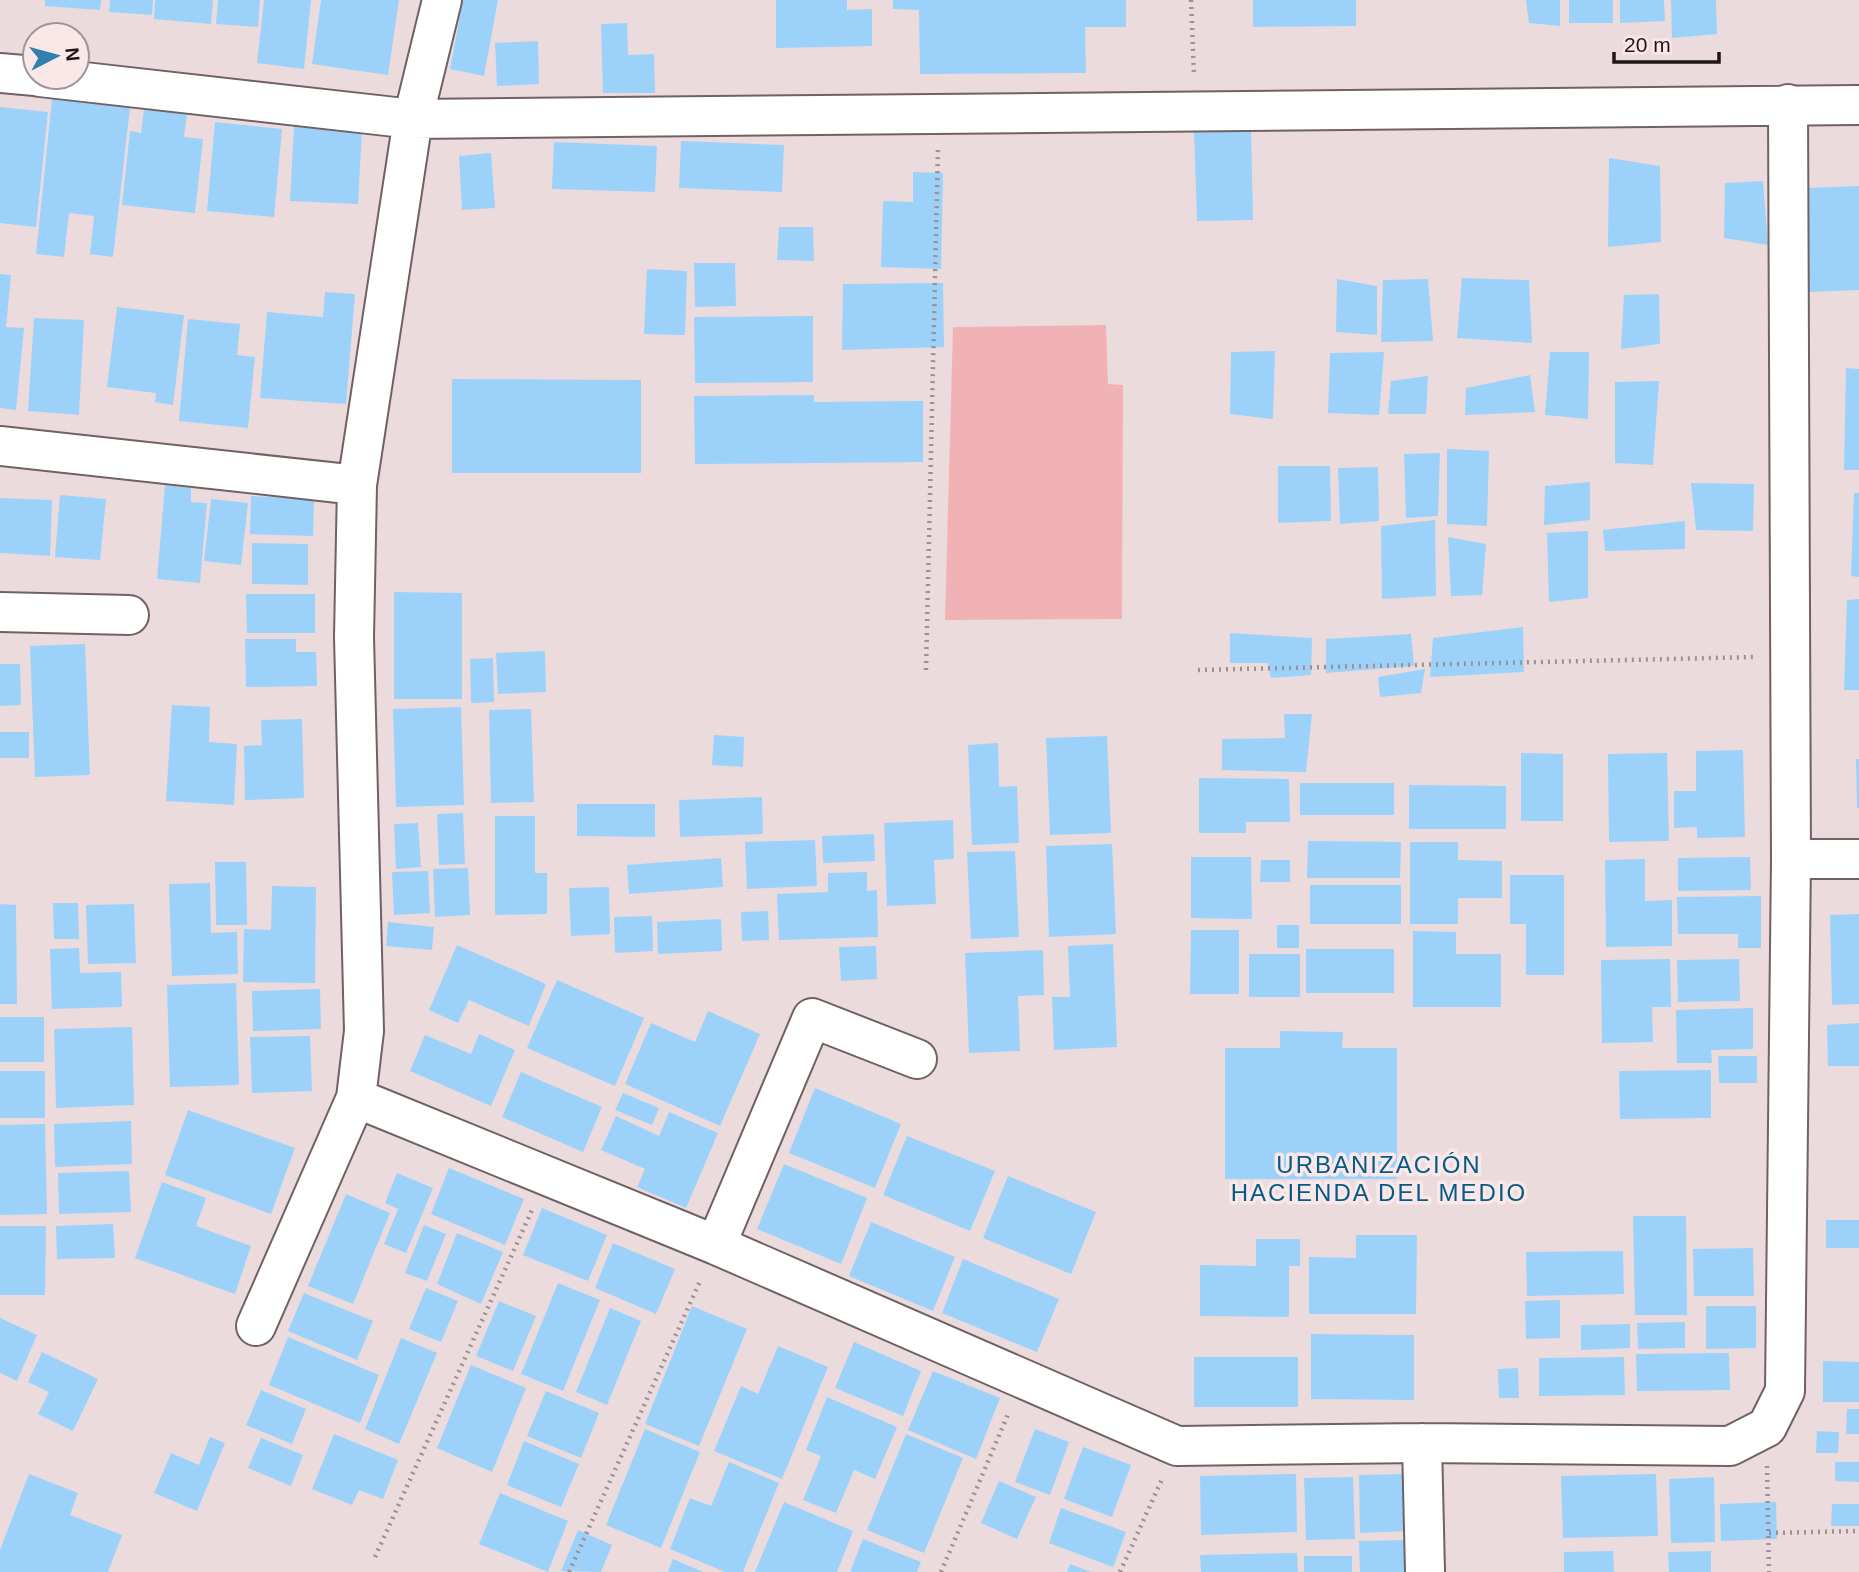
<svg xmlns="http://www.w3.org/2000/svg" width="1859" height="1572" font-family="Helvetica,sans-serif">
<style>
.green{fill:#f1b2b6}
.building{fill:#9cd2fa}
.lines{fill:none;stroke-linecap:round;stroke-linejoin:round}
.minor-casing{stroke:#706162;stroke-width:42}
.path{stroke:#9c9091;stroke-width:4.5;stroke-dasharray:2 5;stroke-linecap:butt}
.minor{stroke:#fff;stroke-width:38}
.labels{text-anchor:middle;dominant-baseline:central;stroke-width:7;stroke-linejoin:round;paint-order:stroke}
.quarter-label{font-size:24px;letter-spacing:2px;fill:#065a86;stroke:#fae8e9}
</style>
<rect width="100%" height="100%" fill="#ecdbdc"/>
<!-- green -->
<path class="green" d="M1106,325L1108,384L1123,385L1122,619L945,620L953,327Z"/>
<!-- building -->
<path class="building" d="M45,0H101L100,10L45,6Z
M110,0H153L152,15L109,12Z
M155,0H213L211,24L154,19Z
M218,0H260L258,27L216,24Z
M264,0H311L304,69L257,63Z
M321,0H399L388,75L312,64Z
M463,0H498L484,76L450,69Z
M776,0H847V10L872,9V46L776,48Z
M893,0H1126V27H1085L1086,73L920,74L919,10L893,9Z
M1253,0H1356V26L1253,27Z
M1526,0H1560V26L1529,23Z
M1569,0H1613V23H1569Z
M1620,0H1664L1665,21L1620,23Z
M1671,0H1716L1717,34L1672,38Z
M627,23L628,55L654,54L655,93H603L601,24Z
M538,41L539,84L497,86L495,43Z
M52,99L130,108L113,257L90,254L94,216L69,213L64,257L36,254Z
M0,107L48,112L36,227L0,223Z
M144,108L187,113L184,137L203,139L195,213L122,205L130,131L141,133Z
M215,122L282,129L274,217L207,211Z
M294,126L362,129L358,204L290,201Z
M1251,128L1253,220L1197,221L1194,130Z
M681,141L784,145L782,192L679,188Z
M554,142L657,146L655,192L552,189Z
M491,153L495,208L462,210L459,156Z
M1609,158L1660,166L1661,242L1608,247Z
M913,172L943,173L941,269L881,267L883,201L913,202Z
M1763,181L1768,245L1724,238L1725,183Z
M1859,186V290L1809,292L1805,188Z
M779,227H813L814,261L777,260Z
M694,263H735L736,306L695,307Z
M647,269L687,271L685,335L644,334Z
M0,274L11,275L6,327L24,328L16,410L0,408Z
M1462,278L1529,280L1532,343L1457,338Z
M1337,279L1377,286V335L1336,332Z
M1428,279L1433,341L1381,342L1383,280Z
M943,283L944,347L842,350L843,284Z
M325,292L355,294L346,404L260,398L267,312L323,317Z
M1659,294L1660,344L1621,349L1624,295Z
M117,307L184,315L173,405L155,402L156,393L107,387Z
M813,316V382L695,383L694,317Z
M34,318L84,320L79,415L28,411Z
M188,319L240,324L237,355L255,357L248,428L179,421Z
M1275,351L1273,419L1230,414L1231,352Z
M1384,352L1379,415L1328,413L1330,353Z
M1550,352H1589L1588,419L1545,415Z
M1846,368L1859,369V470H1844Z
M1530,375L1535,412L1465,415L1466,388Z
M1428,376L1426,414H1388L1391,381Z
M452,379L641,380V473H452Z
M1659,381L1653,465L1615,463V382Z
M814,395V402L923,401V462L695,464L694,396Z
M1447,449L1489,451L1487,526L1447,524Z
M1440,453L1438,516L1406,518L1404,454Z
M1278,466H1330L1331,521L1278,523Z
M1378,467L1379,521L1340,524L1338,468Z
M1590,482V520L1544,525L1545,486Z
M1691,483L1754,484L1753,531L1696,530Z
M165,485L191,488V502L207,503L200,583L157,579Z
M1854,493H1859V577L1851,576Z
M60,495L106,499L100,560L55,557Z
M251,496L314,499L313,536L250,534Z
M0,498L52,500L50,556L0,553Z
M211,499L248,503L241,565L204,561Z
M1435,520L1436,596L1382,599L1381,526Z
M1685,521V549L1605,551L1603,530Z
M1588,531V598L1549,602L1547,533Z
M1448,537L1486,544L1482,595L1451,596Z
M252,543L308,544V585L252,584Z
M394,592L462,593V699H394Z
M246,594H315V633H247Z
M1859,599V690H1844L1847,600Z
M1523,627L1524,672L1430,677L1433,638Z
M1230,633L1312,638L1311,675L1271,678L1268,663H1230Z
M1411,634L1414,666L1326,673V639Z
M245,639H296V652H316L317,686L246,687Z
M85,644L90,775L35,777L30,646Z
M545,651L546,692L498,694L496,653Z
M493,658L494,702L471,703L470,659Z
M0,664H20L21,705L0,706Z
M1425,669L1421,693L1380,697L1378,677Z
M172,705L210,707L209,742L237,744L234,805L166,801Z
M461,707L464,805L396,807L393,709Z
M531,709L534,802L491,803L489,710Z
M1284,714H1312L1306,772L1222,770V739L1285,738Z
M302,719L304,798L245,800L244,746L262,745L261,720Z
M0,732H29V758H0Z
M714,735L744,737L743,767L712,765Z
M1107,736L1111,833L1050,835L1046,738Z
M998,743L999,787L1017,786L1019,843L972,845L968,745Z
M1743,750L1745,837L1697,838V827L1674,828V791H1696V751Z
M1521,753L1563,754V821H1521Z
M1667,753L1669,841L1609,842L1608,754Z
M1856,759H1859V808H1857Z
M1199,778L1289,779L1290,822H1246V833H1199Z
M1300,783H1394V815H1300Z
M1409,785L1506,786V829H1409Z
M762,797L763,834L680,837L679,800Z
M577,804H655V837L577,836Z
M463,813L465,864L439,865L437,814Z
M495,816H535V873H547V914L495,915Z
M953,820L954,859L934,860L936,904L887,906L884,823Z
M418,823L421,867L396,869L394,824Z
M874,834L875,861L823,863L822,836Z
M815,840L817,886L747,889L745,842Z
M1308,841L1401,842L1400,878H1307Z
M1410,842H1458V860L1502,861V898H1458V924H1410Z
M1112,844L1116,934L1049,937L1046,846Z
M1015,851L1019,937L971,939L967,852Z
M1191,857H1251L1252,919L1191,918Z
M1750,857L1751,890L1678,891V858Z
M721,858L723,887L629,894L627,865Z
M1645,859V901L1672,900V946L1606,947L1605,860Z
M1261,860H1290V882H1260Z
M215,862H246L247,925H216Z
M468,868L470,915L435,917L433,869Z
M428,871L430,913L394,915L392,872Z
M867,872V891L877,890L878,937L779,940L777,894L828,892V873Z
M1510,875H1564V975H1526V924H1510Z
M210,883L211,933L237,932L238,974L172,976L169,884Z
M1310,885H1401V924H1310Z
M272,886L316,887L315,983L243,982L244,929L271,930Z
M609,887L610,934L571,936L569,888Z
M1761,896V948H1738V934H1678L1677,897Z
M53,903H78L79,939H54Z
M0,904L16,905L17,1004H0Z
M134,904L136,963L88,964L86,905Z
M768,911L769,940L742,941L741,912Z
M1859,914V1004L1832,1005L1830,915Z
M652,916L653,951L615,953L614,917Z
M721,919L722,951L658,954L657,922Z
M388,922L434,927L432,950L386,946Z
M1277,925H1299V948H1277Z
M1191,930H1239V994H1190Z
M1413,931L1456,932V954H1501V1007H1413Z
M1113,944L1117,1047L1054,1050L1052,997H1070L1068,946Z
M457,945L546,984L529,1026L469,1000L458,1023L429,1010Z
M876,946L877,979L841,981L839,947Z
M79,948L80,973L121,972L122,1007L52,1009L50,949Z
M1306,949H1394V993H1306Z
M1043,950L1044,995L1018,996L1020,1051L969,1053L965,953Z
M1249,954H1300V997H1249Z
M1670,959L1671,1007H1652L1653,1042L1602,1043L1601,960Z
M1739,959L1740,1001L1678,1002L1677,960Z
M557,980L644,1018L615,1086L527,1048Z
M236,983L239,1085L170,1087L167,985Z
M320,989L321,1029L253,1031L252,991Z
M1753,1008V1049L1711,1050L1712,1063H1677L1676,1010Z
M708,1011L760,1034L720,1126L625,1084L651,1023L695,1042Z
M0,1017H44V1062H0Z
M1859,1023V1066H1828L1827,1025Z
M132,1027L134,1105L56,1108L54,1029Z
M1280,1031L1343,1032L1342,1048H1397V1179H1225V1048H1280Z
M479,1034L515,1050L491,1106L410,1071L425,1035L471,1054Z
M310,1036L312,1091L252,1093L250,1037Z
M1718,1056H1757V1083H1719Z
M1711,1070V1118L1620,1119L1619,1071Z
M0,1071H45V1118H0Z
M521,1072L602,1107L583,1152L502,1117Z
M815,1088L901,1124L875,1188L789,1153Z
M623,1093L659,1108L652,1125L615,1110Z
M188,1110L295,1148L271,1214L165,1175Z
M669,1112L718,1133L686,1208L637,1187L645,1169L601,1150L616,1116L659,1136Z
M131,1121L132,1164L55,1167L54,1124Z
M45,1124L47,1214L0,1215V1125Z
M907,1136L995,1171L970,1231L883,1195Z
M784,1164L867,1198L841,1264L757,1229Z
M449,1168L524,1199L505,1245L431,1214Z
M129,1171L131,1212L59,1214L58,1173Z
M397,1173L433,1188L406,1253L384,1244L398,1209L385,1203Z
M1008,1176L1096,1212L1071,1274L983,1238Z
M162,1182L206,1198L196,1226L251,1246L235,1294L135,1258Z
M346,1194L390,1213L353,1304L308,1286Z
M542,1208L607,1235L588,1281L523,1255Z
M1633,1216H1686L1687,1315H1635Z
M1826,1220H1859V1248H1826Z
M871,1222L955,1257L933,1311L849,1276Z
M113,1224L115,1258L57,1259L56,1226Z
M424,1225L446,1234L427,1281L405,1273Z
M0,1226H46L45,1295H0Z
M457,1233L503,1252L481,1304L437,1284Z
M1356,1235H1417L1416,1314H1309V1257L1356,1258Z
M1256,1239H1300V1266H1289V1317L1200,1316V1265L1256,1266Z
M613,1243L675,1269L656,1314L595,1288Z
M1753,1248L1754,1296H1694L1693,1249Z
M1623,1251L1624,1294L1527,1296L1526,1252Z
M963,1259L1059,1299L1037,1352L942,1313Z
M558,1283L600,1300L563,1391L521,1374Z
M426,1288L458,1301L441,1342L409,1329Z
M304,1293L373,1321L357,1360L288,1331Z
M1560,1300V1338L1526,1339L1525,1301Z
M499,1301L536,1316L513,1371L476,1356Z
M692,1306L747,1329L699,1446L645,1424Z
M1706,1306H1756V1348L1706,1349Z
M610,1308L641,1321L607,1405L576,1392Z
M0,1318L37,1335L17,1381L0,1373Z
M1685,1322V1348L1638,1349L1637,1323Z
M1630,1324V1348L1581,1350V1325Z
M1311,1334L1414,1335V1400L1311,1399Z
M288,1337L379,1375L360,1423L269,1385Z
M401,1338L437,1353L399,1444L365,1429Z
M854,1342L921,1371L903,1416L835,1388Z
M778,1346L828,1367L782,1479L714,1451L741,1386L758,1394Z
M42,1352L98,1379L73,1431L38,1414L49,1392L28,1382Z
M1729,1353L1730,1390L1637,1391L1636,1354Z
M1194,1357H1298V1407H1194Z
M1624,1357L1625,1395L1539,1396V1358Z
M1823,1361L1859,1362V1402H1823Z
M471,1365L526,1388L492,1472L437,1448Z
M1518,1368L1519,1398H1499L1498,1369Z
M933,1371L1000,1398L976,1459L908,1430Z
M261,1390L306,1409L292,1444L246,1425Z
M546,1391L599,1413L581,1458L527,1436Z
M827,1397L897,1427L875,1479L854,1470L836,1513L803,1500L821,1456L806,1450Z
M1847,1409H1859V1434H1846Z
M645,1429L700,1452L661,1548L606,1525Z
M1035,1429L1069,1442L1050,1495L1015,1482Z
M1817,1431L1839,1432L1838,1453H1816Z
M334,1434L398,1460L383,1499L359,1490L352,1505L312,1489Z
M906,1434L963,1458L924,1553L867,1530Z
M210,1437L225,1443L197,1511L154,1493L171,1453L199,1465Z
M261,1438L303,1455L291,1486L248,1468Z
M524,1441L579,1464L561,1507L507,1485Z
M1083,1447L1131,1465L1112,1517L1064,1499Z
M729,1462L779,1483L743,1572H725L670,1549L690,1498L711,1506Z
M1835,1462H1859V1482L1835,1481Z
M29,1474L78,1493L70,1515L122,1535L108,1572H0V1550Z
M1296,1474L1297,1532L1201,1535L1200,1476Z
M1407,1474L1408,1531L1360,1533L1359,1475Z
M1656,1474L1658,1536L1563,1538L1561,1476Z
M1353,1477L1355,1539L1306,1540L1304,1478Z
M1714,1477L1715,1542L1671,1543L1669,1479Z
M999,1481L1036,1497L1017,1539L981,1523Z
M500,1493L568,1521L548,1572L479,1544Z
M784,1502L853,1531L837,1572H755Z
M1776,1502L1777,1539L1721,1541L1720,1504Z
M1832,1504H1859V1526H1831Z
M1061,1508L1126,1532L1113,1567L1049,1543Z
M578,1530L612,1545L601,1572L561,1571Z
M863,1539L921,1562L917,1572H850Z
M1407,1540L1408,1572H1360L1359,1541Z
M1613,1551L1614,1572H1564V1552Z
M1711,1551V1572H1669L1668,1552Z
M1297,1553L1298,1572H1201L1200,1555Z
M1304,1556H1352V1572H1304Z
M673,1559L703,1572H668Z
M1070,1564L1091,1572H1067Z"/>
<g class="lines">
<!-- minor casing -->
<g class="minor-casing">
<path id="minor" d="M0,73L35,76
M40,77L413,119L1859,105
M0,446L357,485
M0,612L129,615
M1791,859H1859
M356,1098L716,1245L1177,1446L1422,1443L1730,1446L1767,1427L1785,1391L1791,859L1788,104
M716,1245L812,1018L917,1059
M256,1326L356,1098L364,1031L354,637L357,485L413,119L442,0
M1422,1443L1425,1572"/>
</g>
<!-- path -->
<path class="path" d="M1191,0L1194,75
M926,670L938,149
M1198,670L1755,657
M1767,1466L1769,1572
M1769,1533L1859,1531
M375,1557L532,1210
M569,1572L701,1279
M941,1572L1009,1412
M1120,1572L1163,1477"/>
<!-- minor -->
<use href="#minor" class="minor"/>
</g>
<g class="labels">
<!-- quarter labels -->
<g class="quarter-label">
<text x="1379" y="1164">URBANIZACIÓN<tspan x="1379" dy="28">HACIENDA DEL MEDIO</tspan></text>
</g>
</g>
<!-- north arrow -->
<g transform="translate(56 56) rotate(84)"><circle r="33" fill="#fae8e9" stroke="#a19495" stroke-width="2"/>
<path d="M0-5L12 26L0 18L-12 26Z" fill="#2f7fb1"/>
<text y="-10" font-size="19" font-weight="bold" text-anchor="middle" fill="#1c1617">N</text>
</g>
<!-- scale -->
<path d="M1614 52v10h105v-10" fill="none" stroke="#1c1617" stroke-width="3.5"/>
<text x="1624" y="52" font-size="21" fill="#1c1617" stroke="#fae8e9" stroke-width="5" paint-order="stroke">20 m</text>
</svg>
